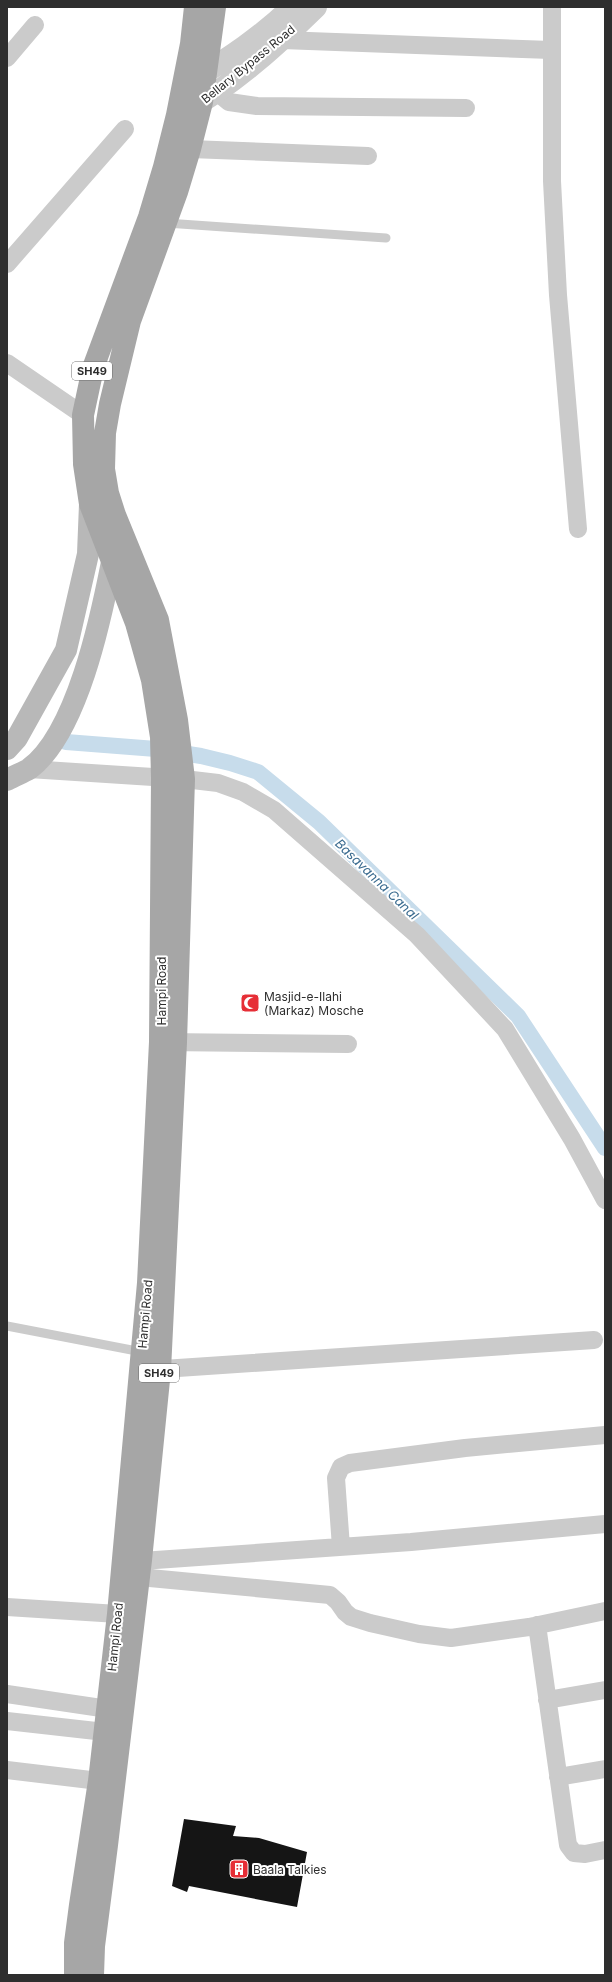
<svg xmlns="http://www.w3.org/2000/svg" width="612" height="1982" font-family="Inter,sans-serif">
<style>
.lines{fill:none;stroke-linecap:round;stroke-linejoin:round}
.canal{stroke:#c7dceb;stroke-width:16}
.building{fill:#151515}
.service{stroke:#cbcbcb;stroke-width:9}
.minor{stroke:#cbcbcb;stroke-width:18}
.tertiary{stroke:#cbcbcb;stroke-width:22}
.secondary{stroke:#b8b8b8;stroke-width:22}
.primary{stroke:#a6a6a6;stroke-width:22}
.labels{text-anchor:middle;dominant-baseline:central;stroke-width:4;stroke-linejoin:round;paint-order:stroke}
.shield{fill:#fff;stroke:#6d6d6d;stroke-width:1}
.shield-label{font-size:11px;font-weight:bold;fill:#2e2e2e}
.street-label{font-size:12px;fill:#2e2e2e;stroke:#fff}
.poi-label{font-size:12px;fill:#2e2e2e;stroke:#fff;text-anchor:start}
.water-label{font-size:13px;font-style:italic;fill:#3b6c90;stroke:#fff}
</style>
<rect width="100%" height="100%" fill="#fff"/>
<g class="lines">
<!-- canal -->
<path class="canal" d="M66,742L156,749L201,756L230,763L258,772L319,822L518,1016L605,1148"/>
</g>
<!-- building -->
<path class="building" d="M184,1819L236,1826L233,1836L259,1838L307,1852L297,1907L189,1886L187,1892L172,1886Z"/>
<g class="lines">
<!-- service -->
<path class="service" d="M166,223L386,238
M7,1326L142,1352"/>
<!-- minor -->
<path class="minor" d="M552,7V181L558,295L578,529
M282,40L551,50
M7,58L35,25
M217,92L229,102L257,106L466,108
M190,149L368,156
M7,264L125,129
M7,363L83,415
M29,769L184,779L218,783L243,792L274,810L417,935L505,1029L572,1139L605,1200
M163,1042L348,1044
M148,1370L594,1340
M341,1547L336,1478L341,1467L350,1463L465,1448L605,1435
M127,1562L411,1542L605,1524
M139,1577L330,1595L338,1602L345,1612L351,1617L370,1623L419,1634L451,1638L529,1627L605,1611
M7,1607L118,1614
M537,1625L568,1845L574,1853L585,1854L605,1850
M7,1694L108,1709
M547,1700L605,1690
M7,1721L105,1732
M7,1770L99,1781
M558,1777L605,1769"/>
<!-- tertiary -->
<path class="tertiary" d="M193,80C229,58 262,36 292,7
M189,109C235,84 279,43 316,7"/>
<!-- secondary -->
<path class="secondary" d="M7,749L17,738L66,650L88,554L90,504
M7,780C14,776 22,773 29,769C77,734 101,618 112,562"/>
<!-- primary -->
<path class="primary" d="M75,1975V1943L80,1905L99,1781L118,1614L148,1283L160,1042L162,778L161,737L152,680L136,623L90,504L84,464L83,415L93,368L149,217L164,167L177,115L191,44L195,7
M93,1975L94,1946L107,1845L141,1560L160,1370L176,1042L184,779L177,720L158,620L115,515L108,493L104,469L105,433L110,404L130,321L177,192L190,149L202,102L215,7"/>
</g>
<!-- icons -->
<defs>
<g id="mosque-square" transform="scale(1)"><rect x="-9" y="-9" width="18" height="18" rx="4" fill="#e62e36" stroke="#fff"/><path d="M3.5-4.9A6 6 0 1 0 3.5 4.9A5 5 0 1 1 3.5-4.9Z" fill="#fff"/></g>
<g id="building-square" transform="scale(1)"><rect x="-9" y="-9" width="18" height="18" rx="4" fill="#e62e36" stroke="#fff"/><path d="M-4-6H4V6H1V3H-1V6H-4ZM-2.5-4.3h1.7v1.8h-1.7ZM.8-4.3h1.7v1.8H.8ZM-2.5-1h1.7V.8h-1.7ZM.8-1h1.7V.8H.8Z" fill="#fff"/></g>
</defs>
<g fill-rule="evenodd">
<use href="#mosque-square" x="250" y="1003"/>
<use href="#building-square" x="239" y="1869"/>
</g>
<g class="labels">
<!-- shield labels -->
<g class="shield">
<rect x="72" y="362" width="40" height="18" rx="3"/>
<rect x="139" y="1364" width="40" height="18" rx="3"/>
</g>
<g class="shield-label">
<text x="92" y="371">SH49</text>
<text x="159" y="1373">SH49</text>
</g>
<!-- street labels -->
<g class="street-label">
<text transform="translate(248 64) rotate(-39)">Bellary Bypass Road</text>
<text transform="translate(161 991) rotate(-90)">Hampi Road</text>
<text transform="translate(145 1314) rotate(-85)">Hampi Road</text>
<text transform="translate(115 1637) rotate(-84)">Hampi Road</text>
</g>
<!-- poi labels -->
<g class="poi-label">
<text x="264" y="996">Masjid-e-Ilahi<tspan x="264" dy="14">(Markaz) Mosche</tspan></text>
<text x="253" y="1869">Baala Talkies</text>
</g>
<!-- water labels -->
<g class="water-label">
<text transform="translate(377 879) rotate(44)">Basavanna Canal</text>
</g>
</g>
<!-- border -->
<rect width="612" height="1982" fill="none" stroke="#2e2e2e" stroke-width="16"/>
</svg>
